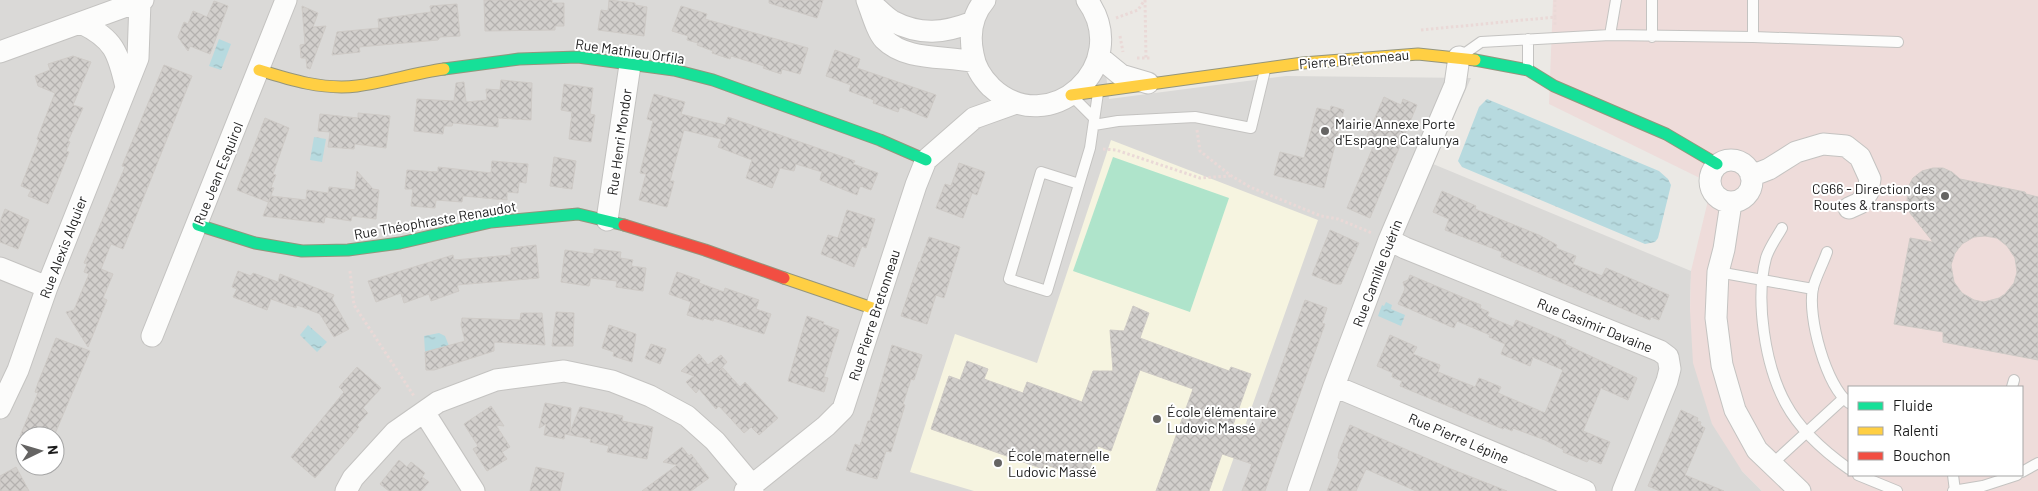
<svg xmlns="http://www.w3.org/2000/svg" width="2038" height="491" font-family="Barlow,sans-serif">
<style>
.residential{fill:#dad9d7;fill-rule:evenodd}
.commercial{fill:#eedcda;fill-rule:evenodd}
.education{fill:#f6f4e0}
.pitch{fill:#afe4cb}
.water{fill:url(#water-ripples)}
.building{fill:url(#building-cross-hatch);stroke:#cecac6;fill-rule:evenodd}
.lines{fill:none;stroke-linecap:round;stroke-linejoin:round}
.lane-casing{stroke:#c4c3c1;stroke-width:12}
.street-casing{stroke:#c4c3c1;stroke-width:23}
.fast-casing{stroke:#94957c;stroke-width:13}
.slow-casing{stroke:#94957c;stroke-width:13}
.jam-casing{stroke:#94957c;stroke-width:13}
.path{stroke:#ead9d7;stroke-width:3;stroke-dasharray:2.5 2.5;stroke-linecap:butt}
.lane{stroke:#fcfcfb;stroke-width:10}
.street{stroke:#fcfcfb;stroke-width:21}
.fast{stroke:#16e098;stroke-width:11}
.slow{stroke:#ffcf43;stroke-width:11}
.jam{stroke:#f24e42;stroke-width:11}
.poi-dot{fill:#656463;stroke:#fff;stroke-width:2}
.labels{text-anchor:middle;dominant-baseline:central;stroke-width:4;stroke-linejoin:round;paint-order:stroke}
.street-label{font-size:14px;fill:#1d1d1d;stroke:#fff}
.poi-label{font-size:14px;fill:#1d1d1d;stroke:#fff;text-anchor:start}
</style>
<defs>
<pattern id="water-ripples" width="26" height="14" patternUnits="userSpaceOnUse" patternTransform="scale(1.25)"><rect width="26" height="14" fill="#b7dadf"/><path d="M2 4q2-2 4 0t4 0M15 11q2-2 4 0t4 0" fill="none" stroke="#9dbbbf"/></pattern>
<pattern id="building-cross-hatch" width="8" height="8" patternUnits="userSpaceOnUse" patternTransform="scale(1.25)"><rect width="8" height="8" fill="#d2cfcc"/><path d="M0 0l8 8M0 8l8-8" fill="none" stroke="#b4b1af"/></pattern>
</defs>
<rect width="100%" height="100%" fill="#ebe9e5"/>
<!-- residential -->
<path class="residential" d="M0,0H1097L1109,99L1286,76L1471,78L1433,164L1691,271L1690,310L1742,471L1762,491H0ZM25,436H55V466H25Z"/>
<!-- commercial -->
<path class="commercial" d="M1553,0H2038V491H1762L1742,471L1712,424L1693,363L1690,310L1691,271L1712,184L1549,104ZM1849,387H2022V475H1849Z"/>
<!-- education -->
<path class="education" d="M1111,140L1318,220L1222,491H974L910,472L955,334L1037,363Z"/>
<!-- pitch -->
<path class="pitch" d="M1113,157L1229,198L1190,312L1073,271Z"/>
<!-- water -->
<path class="water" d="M219,39L231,44L221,70L209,66Z
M1487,99L1659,171L1668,179L1671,185L1658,238L1655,242L1645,244L1462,167L1458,161L1479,107Z
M314,137L326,139L322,162L310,160Z
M1386,302L1392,305L1391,309L1405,315L1401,326L1378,316L1382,305L1384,306Z
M308,325L327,342L317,352L300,335Z
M439,333L445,336L449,346L425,352L424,336Z"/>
<!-- building -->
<path class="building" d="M484,0H552V3H564V26H555V30L485,31Z
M609,0L635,3V5L647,7L644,36L598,30L601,10L608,11Z
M769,0H823L817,18L769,3Z
M214,1L228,6L210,54L190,46L188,51L178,37L184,22L188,24L193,11L207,17Z
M457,4L460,36L440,37L438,40L359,47L360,52L332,55L337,32L379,28L378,19L431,12L430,6Z
M302,6L318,13L313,27L326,26L310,69L307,68L306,58H301L300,45L305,44Z
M681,6L707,14L705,19L808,48L800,74L782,69L781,74L763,68L764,66L731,56L730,59L712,53L713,51L697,45L698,43L687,40L688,36L672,31Z
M835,50L860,59L857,68L936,95L927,118L900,107L898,112L873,103L874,100L849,91L851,85L826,76Z
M73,56L91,62L73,105L83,108L68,141L70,142L66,151L69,152L48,204L28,196L31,190L21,186L39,140L37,139L55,93L38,86L35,76L50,70L48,64Z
M164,65L192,76L123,249L111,244L101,269L113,274L103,298L107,300L88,347L66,312L74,310L89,274L84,272L87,264L84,263L125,167L122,166Z
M501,80L532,83L531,120L498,118V127L453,123L452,126H444L443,134L414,131L417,99L454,101L456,83L464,82L466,102L487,100L486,89L500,90Z
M564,84L593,88L590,114L595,115L591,142L569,139L572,112L561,110Z
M654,94L685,102L681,114L725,125L728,117L855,161L853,164L878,173L871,190L860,186L857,195L820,180L822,172L796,164L794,171L780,168L772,188L746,178L752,160L718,147L721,139L684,130L670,181H674L667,207L639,200L646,174L640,173L653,121L647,119Z
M1384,97L1401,105L1403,99L1417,105L1370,218L1347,208L1376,140L1367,136Z
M1331,106L1344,110L1324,188L1274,175L1280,152L1304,158L1317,108L1330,111Z
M358,113L390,116L386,148L355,144L354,149L328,147L330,132L318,131L320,114L358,118Z
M265,118L289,128L273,174L276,175L271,187L274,188L268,202L237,190Z
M554,157L576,161L572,189L550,186Z
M492,161L528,164L526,183L519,182L518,193L507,192V200L463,196L462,202L436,200L435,208L411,206L413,189H405L407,170L438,172V167L491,173Z
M959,163L985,172L977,195L972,193L963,218L936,208L945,184L951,186Z
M1933,168H1943L1952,172L1960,179L2025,192L2026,194L2038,197V360L1943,342V332L1894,324L1910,238L1933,242L1910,213L1907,201L1908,187L1913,178L1922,171ZM1985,236L1997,238L2007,246L2015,258L2017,272L2014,283L2005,294L1999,298L1984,302L1974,300L1962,293L1954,282L1951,265L1955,253L1962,244L1974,237Z
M357,171L373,189L379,190L376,219L352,216L351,221L325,217L324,223L263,216L271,196L306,200L307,190L328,193L329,187L355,190Z
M1442,191L1476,206L1475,209L1539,235L1557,245L1556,248L1576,256L1573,264L1602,276L1606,268L1669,295L1659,320L1651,317L1650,320L1626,310L1501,257L1502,252L1445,230L1449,219L1433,212Z
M5,209L29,220L18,249L0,242V222Z
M847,210L875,219L866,248L862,246L854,267L821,254L828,235L838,238Z
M1330,230L1359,243L1341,284H1335L1312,275Z
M929,237L960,247L944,298L936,295L927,324L901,316L919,262H920Z
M536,245L539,278L457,285L459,291L431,301L429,294L404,303L401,293L376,302L368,281L453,255L454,260L511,255V248Z
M594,249L621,252L620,258L633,260L631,266L646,268L643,291L616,287L617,281L591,278L589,286L561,282L565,250L594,254Z
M238,271L251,276L253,273L278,282L280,274L334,295L332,299L349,329L334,337L320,314L297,305L296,308L271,299L267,310L233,297L237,289L232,287Z
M677,272L700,280L699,283L724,292L725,288L759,300L756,309L771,314L764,334L714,318L713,321L704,318L703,320L687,315L691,302L669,294Z
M1410,275L1481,305L1480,308L1489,312L1487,316L1513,327L1516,320L1533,327L1566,341L1565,344L1637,378L1628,400L1601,388L1583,431L1610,442L1601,464L1589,459L1587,462L1563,452L1564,450L1545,440L1513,428L1512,431L1504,427L1503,429L1400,386L1402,381L1392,377L1393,373L1377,366L1390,335L1417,347L1413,354L1440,365L1438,372L1475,387L1479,378L1501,387L1498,393L1545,413L1563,370L1533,357L1530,366L1501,354L1505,344L1489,337L1490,335L1457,321L1454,328L1398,304L1405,289L1403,282L1408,280Z
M1305,300L1327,308L1322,323L1325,324L1265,491H1242L1252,464L1222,454L1209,491H1156L1193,389L1140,370L1111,451L1098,446L1086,479L1044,464L1043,469L931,429L949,376L960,380L967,361L988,369L984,379L1023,393L1027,382L1082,402L1093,371H1113L1110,330L1124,331L1133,306L1149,313L1140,338L1229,371L1231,367L1251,374L1233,425L1258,432Z
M556,312L574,313L573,346H552Z
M521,313H542L545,345L494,342V351L434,370H426L425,352L465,341L461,325L462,318L520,320Z
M807,316L824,322L823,324L839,330L824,377L828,378L824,392L788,381Z
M609,325L636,334L632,362L613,356L614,352L602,348Z
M56,338L90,351L54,436H20L38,393L35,392L38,383Z
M651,344L666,349L660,364L645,358Z
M892,345L922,355L914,380L911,379L903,404L905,405L891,452L886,451L877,479L846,470L855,444L860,446L868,421H870Z
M699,354L708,365L721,355L727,362L719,371L723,368L740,387L745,382L778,418L759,435L751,427L744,433L719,406L716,409L699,389L696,393L686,382L694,376L681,371Z
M357,367L381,388L363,408L368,413L357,425L359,427L315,478L291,457L344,392L339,387Z
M545,403L571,408L570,432L580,407L623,416L622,421L653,427L647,459L607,452L609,446L590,442L591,439L565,434L564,439L544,435L546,424L539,428Z
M491,406L504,426L496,425L510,447L502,452L507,459L487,471L473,449L478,446L464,424Z
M1681,410L1698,418L1697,421L1701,422L1700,425L1705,428L1685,475L1724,491H1660L1648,486Z
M1350,425L1451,469L1507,491H1416L1366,469L1356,491H1327L1340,459L1338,458L1339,452Z
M682,447L689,456L691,454L709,478L691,491H642L677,465L663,462Z
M399,460L407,467L411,462L425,473L422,477L429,482L421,491H389L380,484Z
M16,467L29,491H0V476Z
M536,467L564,473L560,491H530Z"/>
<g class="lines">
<!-- lane casing -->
<g class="lane-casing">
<path id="lane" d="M1652,0V37
M1753,0V37
M1610,35L1616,0
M1528,39V69
M1464,54L1481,42L1610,35L1753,37L1898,42
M1073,97L1094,118
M1094,125L1118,121L1195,117L1251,128L1265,70
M1079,184L1041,172L1009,279L1047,291L1090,148L1098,93
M1782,228C1777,237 1769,248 1766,258C1755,300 1765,366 1786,404C1800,430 1825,452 1849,469
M1827,252C1823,264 1816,276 1813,288C1807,316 1826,386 1849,403
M1718,272L1813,289
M2012,387L2014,380
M1772,464L1844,398
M2022,472L2038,463
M1858,475L1897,491
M1953,475L1955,491
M1953,491L1983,486L2017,475"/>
</g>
<!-- street casing -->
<g class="street-casing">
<path id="street" d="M867,0C871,10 877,32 884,39C907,62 946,55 974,62
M985,0C972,15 969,35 973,54C975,67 982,78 991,87C1049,142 1134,65 1087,0
M871,3C877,8 884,16 892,21C921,36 944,33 973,22
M81,23C114,39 118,52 126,87
M0,52L143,0
M1099,57L1121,75L1148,83
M1710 181a21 21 0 1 1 42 0a21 21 0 1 1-42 0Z
M1751,176L1769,169L1796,152L1823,144L1846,146L1860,157L1870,179L1868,192L1860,203L1849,208
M1731,203L1724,249L1718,272L1716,318L1722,365L1735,410L1757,450L1800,491
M607,220L630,65
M1389,240L1405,248L1660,351L1668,357L1670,369L1667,381L1623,491
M0,268L47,287
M152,336L286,0
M1334,386L1585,491
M0,408L18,370L47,287L138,58L140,1
M424,412L474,491
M346,491L353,478L395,432L438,402L496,380L564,371L612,381L650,396L687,416L715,441L746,478L753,491
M745,491L826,426L843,409L916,185L926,160L974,118L1016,103
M1298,491L1334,386L1389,240L1455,85L1459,57"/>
</g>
<!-- fast casing -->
<g class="fast-casing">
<path id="fast" d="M1475,60L1528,70L1554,86L1666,134L1717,164
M444,69L519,59L578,57L674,70L713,80L880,140L926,160
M198,225L255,243L302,251L348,250L400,243L491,222L578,214L624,225"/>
</g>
<!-- slow casing -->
<g class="slow-casing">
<path id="slow" d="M259,70C291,80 323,90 357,86C386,82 415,73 444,69
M1071,95L1303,63L1418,54L1475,60
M784,278L875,309"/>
</g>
<!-- jam casing -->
<g class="jam-casing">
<path id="jam" d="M624,225L705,250L784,278"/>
</g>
<!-- path -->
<path class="path" d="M1145,0L1146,59
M1555,17V0
M1116,18L1138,10L1144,1
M1421,30L1555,17V26
M1120,36L1123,52
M1137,58H1151
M1197,130L1200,151L1230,175L1250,187L1321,216L1338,219L1372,233
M1103,149L1116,150L1200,178L1230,176
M350,271L354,305L414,396"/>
<!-- lane -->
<use href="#lane" class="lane"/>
<!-- street -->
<use href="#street" class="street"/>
<!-- fast -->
<use href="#fast" class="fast"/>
<!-- slow -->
<use href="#slow" class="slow"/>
<!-- jam -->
<use href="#jam" class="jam"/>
</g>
<!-- markers -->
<g class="poi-dot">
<circle cx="1325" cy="131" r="5"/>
<circle cx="1945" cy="196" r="5"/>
<circle cx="1157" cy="419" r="5"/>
<circle cx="998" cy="463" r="5"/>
</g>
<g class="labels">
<!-- street labels -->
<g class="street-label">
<text transform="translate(630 51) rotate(8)">Rue Mathieu Orfila</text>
<text transform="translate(1354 59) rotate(-5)">Pierre Bretonneau</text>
<text transform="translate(619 142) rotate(-82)">Rue Henri Mondor</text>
<text transform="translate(218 173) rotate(-68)">Rue Jean Esquirol</text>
<text transform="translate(435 220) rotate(-10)">Rue Théophraste Renaudot</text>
<text transform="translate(63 247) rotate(-69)">Rue Alexis Alquier</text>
<text transform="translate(1377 273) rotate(-69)">Rue Camille Guérin</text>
<text transform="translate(874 315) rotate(-72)">Rue Pierre Bretonneau</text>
<text transform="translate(1595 325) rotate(22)">Rue Casimir Davaine</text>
<text transform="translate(1459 438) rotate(23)">Rue Pierre Lépine</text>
</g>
<!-- poi labels -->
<g class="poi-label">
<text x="1335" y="123">Mairie Annexe Porte<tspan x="1335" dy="16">d'Espagne Catalunya</tspan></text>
<text x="1935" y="188" text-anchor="end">CG66 - Direction des<tspan x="1935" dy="16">Routes &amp; transports</tspan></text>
<text x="1167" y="411">École élémentaire<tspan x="1167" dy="16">Ludovic Massé</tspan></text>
<text x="1008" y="455">École maternelle<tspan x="1008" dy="16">Ludovic Massé</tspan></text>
</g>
</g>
<!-- legend -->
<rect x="1848" y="386" width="175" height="90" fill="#ffffff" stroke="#a5a5a5"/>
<rect x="1858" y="402" width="25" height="8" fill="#16e098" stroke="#a5a5a5"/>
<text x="1893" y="411" font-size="15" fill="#1d1d1d">Fluide</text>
<rect x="1858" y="427" width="25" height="8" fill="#ffcf43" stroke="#a5a5a5"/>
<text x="1893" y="436" font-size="15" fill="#1d1d1d">Ralenti</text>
<rect x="1858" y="452" width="25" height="8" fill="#f24e42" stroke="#a5a5a5"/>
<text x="1893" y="461" font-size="15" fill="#1d1d1d">Bouchon</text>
<!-- north arrow -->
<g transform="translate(40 451) rotate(85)"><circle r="24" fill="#ffffff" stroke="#a5a5a5"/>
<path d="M0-4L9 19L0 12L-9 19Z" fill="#656463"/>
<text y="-8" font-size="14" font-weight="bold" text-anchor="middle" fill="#1d1d1d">N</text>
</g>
</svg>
